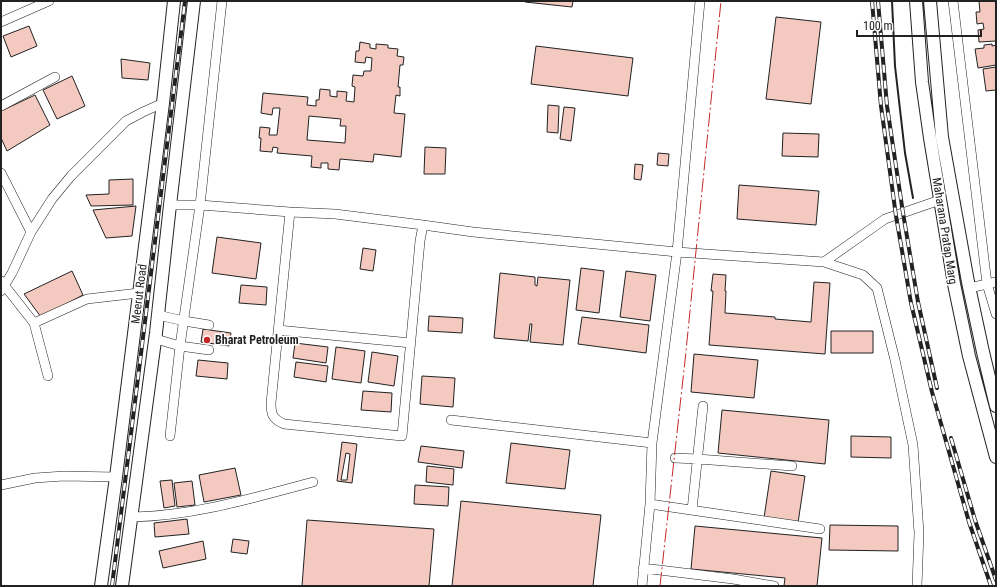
<svg xmlns="http://www.w3.org/2000/svg" width="997" height="587" font-family="'Roboto Condensed',sans-serif">
<style>
.building{fill:#f3c9c0;stroke:#222;fill-rule:evenodd}
.lines{fill:none;stroke-linecap:round;stroke-linejoin:round}
.minor-casing{stroke:#222;stroke-width:10}
.major-casing{stroke:#222;stroke-width:14}
.minor{stroke:#fff;stroke-width:9}
.major{stroke:#fff;stroke-width:12}
.rail-casing{stroke:#222;stroke-width:4}
.rail{stroke:#fff;stroke-width:2.5;stroke-dasharray:8;stroke-linecap:butt}
.wall{stroke:#222;stroke-width:2}
.power{stroke:#c62828;stroke-width:1;stroke-dasharray:14 3 2 3;stroke-linecap:butt}
.poi-dot{fill:#c62828;stroke:#fff;stroke-width:1.5}
.labels{text-anchor:middle;dominant-baseline:central;stroke-width:3;stroke-linejoin:round;paint-order:stroke}
.street-label{font-size:12px;fill:#222;stroke:#fff}
.poi-label{font-size:12px;font-weight:bold;fill:#222;stroke:#fff;text-anchor:start}
</style>
<rect width="100%" height="100%" fill="#fff"/>
<!-- building -->
<path class="building" d="M525,1H573L572,7L525,2Z
M975,1H996V41L979,42L978,30L984,29L983,23L977,24L976,12H980L979,1Z
M776,17L821,22L811,104L766,99Z
M29,26L37,46L11,57L3,36Z
M360,42L370,44V48L376,49V44L388,45V48L398,49L397,56L404,57L403,65H400L398,87H400V96L396,95L394,113L405,114L401,157L374,154L373,162L340,159L339,170L328,169V163H321V168L311,167L312,156L277,153L278,148L273,147L272,152L260,151L261,138H259L260,127L270,128L269,135H277L280,108H273L272,115L261,113L263,93L308,97L307,105L316,106V100H319L320,89L330,90V96L337,97V91L347,92L346,101L354,102L355,87L352,86L353,75L363,76L364,71H371L372,58L366,57L365,63L355,62L356,51H359ZM309,116L341,119L340,126H346L345,143L307,140Z
M992,44V46L996,45V65L978,68L975,49L984,48V45Z
M536,46L633,58L628,96L531,84Z
M121,59L150,63L148,80L122,78Z
M996,67V90L986,91L983,69Z
M72,76L85,106L57,119L43,90Z
M35,95L50,125L7,151L1,138V111Z
M548,105L559,106L558,133L547,132Z
M564,107L575,108L571,141L560,139Z
M783,133L819,134L818,157L782,156Z
M425,147L446,148L445,174H424Z
M658,153L669,154L668,166L657,165Z
M635,164L643,165L641,180L634,179Z
M133,179V205L91,206L86,195L109,194V180Z
M739,185L819,191L816,225L737,219Z
M136,206L132,236L106,238L93,210Z
M217,237L261,243L256,279L212,273Z
M363,248L376,250L373,271L360,269Z
M581,268L604,271L599,313L576,310Z
M72,271L83,295L41,317L24,294Z
M626,271L656,275L650,321L620,317Z
M500,273L535,277V285L537,286L538,277L570,280L563,345L530,342L532,324H530L528,341L494,338Z
M713,274L726,275L725,291H726L725,313L775,317V319L811,322L814,282L830,283L825,354L709,345L713,291H711Z
M241,285L267,287L266,305L239,303Z
M429,316L463,318L462,333L428,331Z
M582,317L649,325L646,353L578,344Z
M203,329L231,333L229,346L201,342Z
M831,331H873V353H831Z
M295,343L328,347L326,363L293,358Z
M336,347L365,351L361,383L332,379Z
M372,352L398,356L394,386L368,382Z
M694,354L758,360L754,398L691,392Z
M198,360L228,363L227,379L196,376Z
M296,362L328,366L326,382L294,377Z
M422,376L455,378L453,407L420,404Z
M363,391L392,393L391,412L361,410Z
M722,410L829,420L825,464L718,453Z
M851,436L891,437V458L851,457Z
M342,442L357,444L352,483L337,481ZM346,453L350,454L347,480H341Z
M511,443L570,450L565,489L506,483Z
M421,446L464,451L462,468L418,462Z
M427,466L454,469L453,485L426,482Z
M235,468L241,495L204,502L199,475Z
M771,471L805,476L798,523L764,518Z
M172,480L175,506L164,508L160,481Z
M192,481L195,505L177,507L174,483Z
M415,485L449,487L448,506L414,504Z
M461,501L601,515L593,586H452Z
M187,519L189,534L155,537L154,523Z
M307,520L434,529L429,586H302Z
M830,525L898,526V551L829,550Z
M695,526L822,538L817,586H784L785,578L691,569Z
M233,539L249,541L247,554L231,552Z
M203,541L206,559L163,568L159,551Z"/>
<g class="lines">
<!-- minor casing -->
<g class="minor-casing">
<path id="minor" d="M953,1L987,284L996,314
M1,22L49,1
M1,106L55,77
M1,173L31,232
M170,205H200L290,212L335,214L423,225L473,232L677,252L824,262L863,275L877,288L895,360L913,445L919,533L917,586
M290,212L271,403C271,415 273,419 284,424L402,436L420,241L423,225
M824,262L885,219L940,200
M1,281L34,323L48,376
M969,288L996,282
M1,291L12,273L31,232L52,199L71,176L126,121L143,112L163,103
M158,315L184,321L209,325
M34,323L87,299L139,293
M278,330L411,343
M156,339L180,346L209,350
M451,420L652,443
M170,436L180,346L200,205L222,1
M675,458L698,459L792,466
M1,485L35,478L64,476L116,477
M650,504L820,529
M692,510L703,406
M132,517C193,516 253,498 313,482
M643,568L733,579L774,586
M642,586L650,504L652,443L677,252L700,1"/>
</g>
<!-- major casing -->
<g class="major-casing">
<path id="major" d="M916,1L922,82L930,138L954,284L969,356L996,457
M930,1L942,137L968,282L983,352L996,406
M101,586L116,477L163,103L174,1
M122,586L156,333L170,205L194,1"/>
</g>
<!-- minor -->
<use href="#minor" class="minor"/>
<!-- major -->
<use href="#major" class="major"/>
<!-- rail casing -->
<g class="rail-casing">
<path id="rail" d="M872,1L881,106L896,216L911,303L932,392L969,522L991,586
M878,1L887,106L903,213L918,302L937,388
M951,438L975,520L996,580
M112,586L185,1"/>
</g>
<!-- rail -->
<use href="#rail" class="rail"/>
<!-- wall -->
<path class="wall" d="M892,1L895,66L905,153L913,198"/>
<!-- power -->
<path class="power" d="M660,586L685,361L721,1"/>
</g>
<!-- markers -->
<circle class="poi-dot" cx="207" cy="340" r="4"/>
<g class="labels">
<!-- street labels -->
<g class="street-label">
<text transform="translate(945 231) rotate(81)">Maharana Pratap Marg</text>
<text transform="translate(139 294) rotate(-83)">Meerut Road</text>
</g>
<!-- poi labels -->
<g class="poi-label">
<text x="215" y="340">Bharat Petroleum</text>
</g>
</g>
<!-- border -->
<rect width="997" height="587" fill="none" stroke="#222222" stroke-width="4"/>
<!-- scale -->
<path d="M857 30v6h124v-6" fill="none" stroke="#222222" stroke-width="2"/>
<text x="863" y="30" font-size="12" fill="#222222" stroke="#ffffff" stroke-width="3" paint-order="stroke">100 m</text>
</svg>
